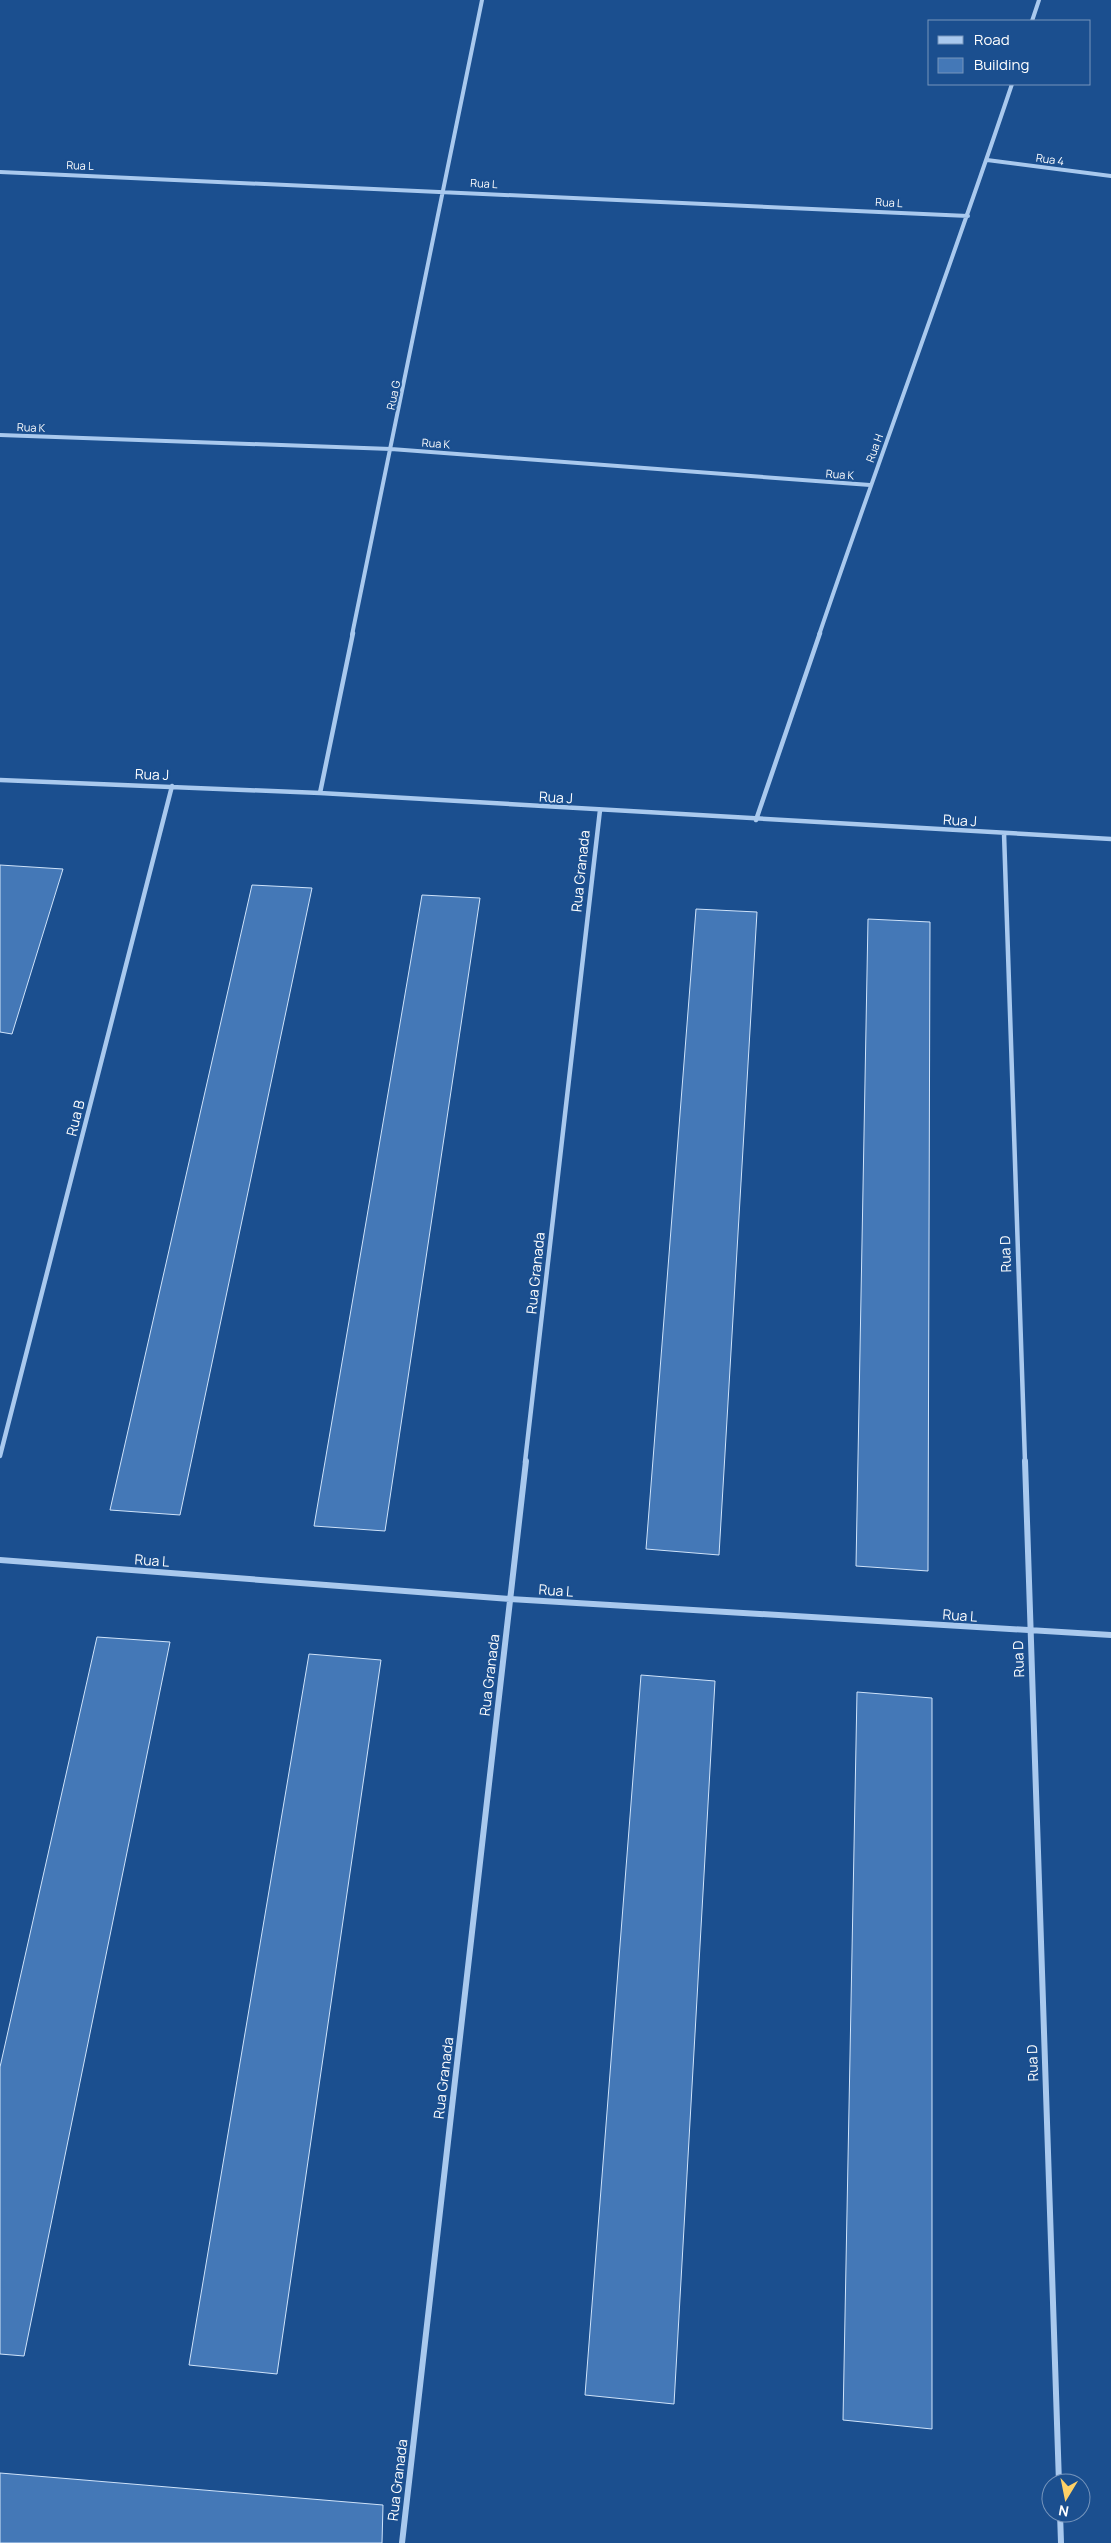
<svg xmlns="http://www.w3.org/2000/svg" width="1111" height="2543" font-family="Manrope,sans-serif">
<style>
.building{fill:#4478b7;stroke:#cfe3fa}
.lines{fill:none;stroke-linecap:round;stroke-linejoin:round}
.minor-far2{stroke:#a9c9ee;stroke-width:4}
.minor-far1{stroke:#a9c9ee;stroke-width:4.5}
.minor{stroke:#a9c9ee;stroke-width:6}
.labels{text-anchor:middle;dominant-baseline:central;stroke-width:4;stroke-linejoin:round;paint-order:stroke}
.far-street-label{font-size:11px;fill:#fff;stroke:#1b4f8f}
.street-label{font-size:14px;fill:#fff;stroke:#1b4f8f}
</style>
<rect width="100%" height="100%" fill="#1b4f8f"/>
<!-- building -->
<path class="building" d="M0,865L63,869L12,1034L0,1032Z
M252,885L312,888L180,1515L110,1510Z
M422,895L480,898L385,1531L314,1526Z
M696,909L757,912L719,1555L646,1549Z
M868,919L930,922L928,1571L856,1566Z
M97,1637L170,1642L24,2356L0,2354V2067Z
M309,1654L381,1660L277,2374L189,2365Z
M641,1675L715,1681L674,2404L585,2395Z
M857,1692L932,1698V2429L843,2420Z
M0,2473L383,2505L382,2543H0Z"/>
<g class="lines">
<!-- minor-far2 -->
<path class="minor-far2" d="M1032,21L1039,0
M987,160L1111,176
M0,172L968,216
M0,435L391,449L870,485
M352,635L482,0
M819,635C882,450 950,269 1012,84"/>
<!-- minor-far1 -->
<path class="minor-far1" d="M0,780L320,793L1111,839
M320,793L353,633
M756,820L820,633
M1004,833L1025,1462
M0,1456L172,786
M525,1462L600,810"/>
<!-- minor -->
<path class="minor" d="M1025,1461L1059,2483
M0,1560L510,1599L1111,1635
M1060,2513L1061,2543
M402,2543L526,1461"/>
</g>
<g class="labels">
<!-- far-street labels -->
<g class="far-street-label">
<text transform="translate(1050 159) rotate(8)">Rua 4</text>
<text transform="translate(80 165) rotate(2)">Rua L</text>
<text transform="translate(484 183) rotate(3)">Rua L</text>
<text transform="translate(889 202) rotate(3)">Rua L</text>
<text transform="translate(393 395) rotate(-78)">Rua G</text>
<text transform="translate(31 427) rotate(2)">Rua K</text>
<text transform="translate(436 443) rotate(4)">Rua K</text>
<text transform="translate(874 448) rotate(-70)">Rua H</text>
<text transform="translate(840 474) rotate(4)">Rua K</text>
</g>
<!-- street labels -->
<g class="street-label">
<text transform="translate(152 774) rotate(2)">Rua J</text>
<text transform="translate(556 797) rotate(3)">Rua J</text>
<text transform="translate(960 820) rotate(3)">Rua J</text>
<text transform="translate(580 871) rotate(-84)">Rua Granada</text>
<text transform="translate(75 1118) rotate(-76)">Rua B</text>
<text transform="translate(1005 1254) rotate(-92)">Rua D</text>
<text transform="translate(535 1273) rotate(-84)">Rua Granada</text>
<text transform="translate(152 1560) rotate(4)">Rua L</text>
<text transform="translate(556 1590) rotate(4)">Rua L</text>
<text transform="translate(960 1615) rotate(4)">Rua L</text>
<text transform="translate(1018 1659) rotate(-92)">Rua D</text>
<text transform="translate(489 1675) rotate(-83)">Rua Granada</text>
<text transform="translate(1032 2063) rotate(-92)">Rua D</text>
<text transform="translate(443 2078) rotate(-83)">Rua Granada</text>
<text transform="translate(397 2480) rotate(-83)">Rua Granada</text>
</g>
</g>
<!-- legend -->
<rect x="928" y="20" width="162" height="65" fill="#1b4f8f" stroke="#7695bc"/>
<rect x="938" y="36" width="25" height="8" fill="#a9c9ee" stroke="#7695bc"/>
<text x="974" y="45" font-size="15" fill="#ffffff">Road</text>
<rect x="938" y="58" width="25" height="15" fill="#4478b7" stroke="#7695bc"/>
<text x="974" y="70" font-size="15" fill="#ffffff">Building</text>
<!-- north arrow -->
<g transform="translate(1066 2498) rotate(190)"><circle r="24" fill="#1b4f8f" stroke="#7695bc"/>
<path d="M0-4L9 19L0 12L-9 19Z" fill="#ffd166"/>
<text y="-8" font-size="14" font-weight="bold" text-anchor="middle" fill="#ffffff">N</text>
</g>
</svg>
